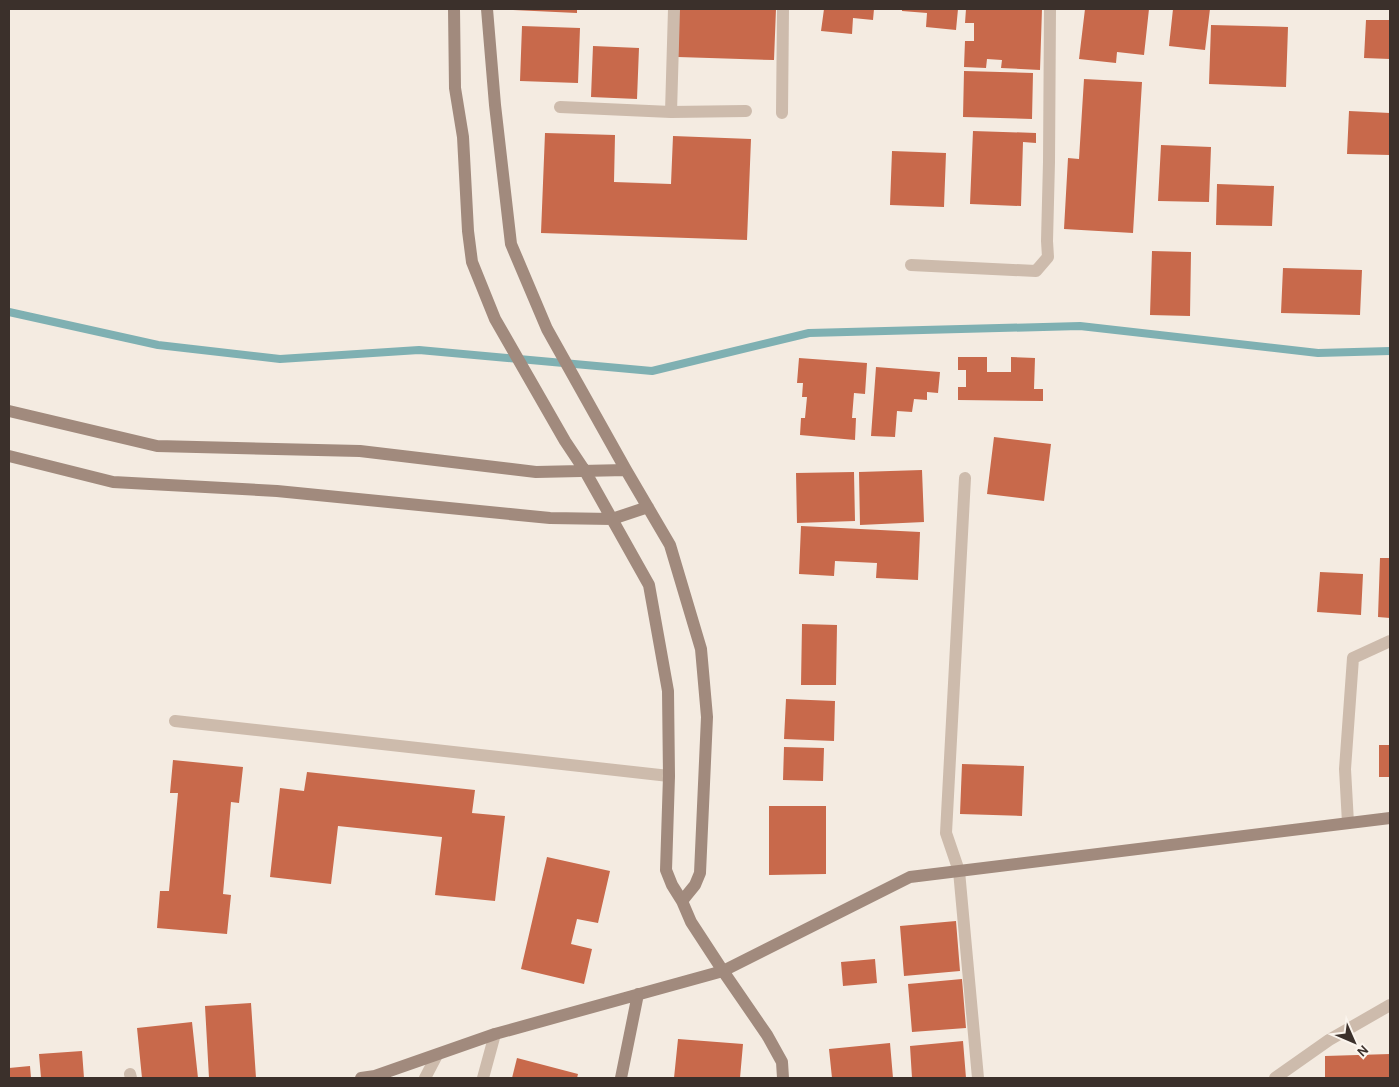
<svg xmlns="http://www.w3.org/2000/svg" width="1399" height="1087" font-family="'Alegreya Sans',sans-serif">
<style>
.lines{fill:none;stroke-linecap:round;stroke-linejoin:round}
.stream{stroke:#7fb0b2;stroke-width:8}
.building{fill:#c8694b}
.street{stroke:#cdbbac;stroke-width:12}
.secondary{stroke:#a18a7d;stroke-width:12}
</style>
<rect width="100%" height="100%" fill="#f4ebe1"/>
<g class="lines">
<!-- stream -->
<path class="stream" d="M9,312L158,345L280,359L419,350L652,371L809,333L1080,326L1318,353L1390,351"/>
</g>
<!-- building -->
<path class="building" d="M513,9H577V13L513,10Z
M679,9H776L774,60L678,57Z
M824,9H874L873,20L853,18L852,34L821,31Z
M902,9H958L956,30L926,27L927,13L902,11Z
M966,9H1042L1040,70L1001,68L1002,60L987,59L986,68L964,67L965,41H974V23H965Z
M1085,9H1149L1144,55L1117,52L1116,63L1079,59Z
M1173,9H1210L1205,50L1169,46Z
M1366,20H1390V59L1364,58Z
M1211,25L1288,27L1286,87L1209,84Z
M522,26L580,28L578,83L520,81Z
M593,46L639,48L637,99L591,97Z
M964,71L1033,73L1032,119L963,117Z
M1084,79L1142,82L1133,233L1064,229L1068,158L1079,159Z
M1349,111L1390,113V155L1347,154Z
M973,131L1036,133V143L1023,142L1021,206L970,204Z
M545,133L615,135L614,182L671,184L673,136L751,139L747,240L541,233Z
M1161,145L1211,147L1209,202L1158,201Z
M892,151L946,153L944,207L890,205Z
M1217,184L1274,186L1272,226L1216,225Z
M1152,251L1191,252L1190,316L1150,315Z
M1283,268L1362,270L1360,315L1281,313Z
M958,357H987V372H1011V357L1035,358L1034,389H1043V401L958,400V387H966V370H958Z
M799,358L867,363L865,394L854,393L852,418H856L855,440L800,435L801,418H805L807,397H802L803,383H797Z
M876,367L940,372L938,393L927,392V400L914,399L912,412L897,411L895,437L871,436Z
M994,437L1051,444L1044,501L987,494Z
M922,470L924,522L860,525L859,472Z
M854,472L855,521L797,523L796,473Z
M801,526L920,532L918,580L876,578L877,563L835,561L834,576L799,574Z
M1380,558H1390V618L1378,617Z
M1320,572L1363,574L1361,615L1317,612Z
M802,624L837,625L836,685H801Z
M786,699L835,701L834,741L784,739Z
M1379,745H1390V777H1379Z
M784,747L824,748L823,781L783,780Z
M173,760L243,767L239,803L231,802L223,894L231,895L227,934L157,928L160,891H169L178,793H170Z
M962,764L1024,766L1022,816L960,814Z
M307,772L475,790L472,813L505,816L495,901L435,895L442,837L338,826L331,884L270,877L280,788L304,791Z
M769,806H826V874L769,875Z
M547,857L610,871L598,923L577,919L571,944L592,949L584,984L521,969Z
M956,921L960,971L904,976L900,926Z
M875,959L877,983L843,986L841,962Z
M962,979L966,1028L912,1032L908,984Z
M251,1003L256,1078H209L205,1006Z
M192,1022L198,1078H142L137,1028Z
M678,1039L743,1044L740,1078H674Z
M963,1041L966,1078H912L910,1046Z
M890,1043L893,1078H832L829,1049Z
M82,1051L84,1078H41L39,1054Z
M1390,1054V1078H1325V1056Z
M517,1058L578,1074L577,1078H512Z
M30,1066L31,1078H9V1068Z"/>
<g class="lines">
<!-- street -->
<path class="street" d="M560,107L671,112L746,111
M671,112L674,9
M782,113L783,9
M911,265L1036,271L1048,257L1047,241L1049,162L1050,9
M965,478L946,833L959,871L978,1078
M175,721L669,776
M1348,823L1345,769L1353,658L1390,641
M130,1074L131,1078
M425,1078L437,1055
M483,1078L495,1034
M1275,1078L1329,1040L1390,1005"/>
<!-- secondary -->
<path class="secondary" d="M454,9L455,88L463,137L468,231L472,262L495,319L565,441L585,471L649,585L668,691L669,776L666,870L672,885L682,901L691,922L723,971L767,1035L782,1062L783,1078
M487,9L495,105L511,244L547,329L626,470L670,545L701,649L707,717L700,873L695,885L682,901
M9,411L157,446L360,451L536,472L626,470
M9,456L113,482L277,491L550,518L612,519L648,507
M361,1078L375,1076L495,1034L723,971L910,877L1390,818
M621,1078L638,994"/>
</g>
<!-- border -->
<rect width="1399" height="1087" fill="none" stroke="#3b302b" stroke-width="20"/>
<!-- north arrow -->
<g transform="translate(1354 1042) rotate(135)" stroke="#fbf5ee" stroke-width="4" paint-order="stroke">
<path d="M0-4L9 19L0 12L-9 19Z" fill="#3b302b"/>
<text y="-8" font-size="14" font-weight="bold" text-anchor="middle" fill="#3b302b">N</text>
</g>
</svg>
